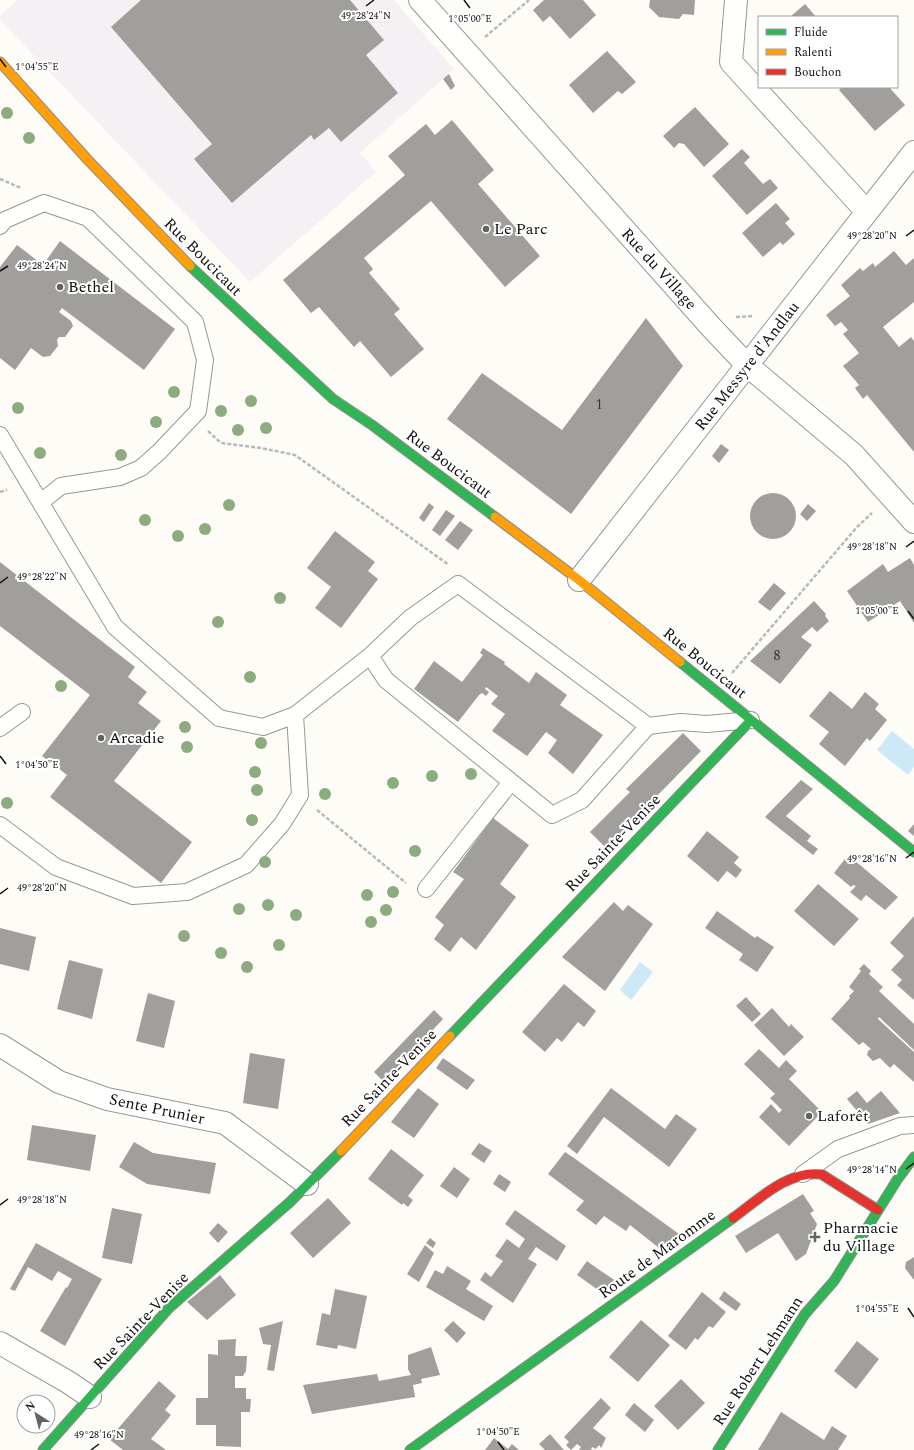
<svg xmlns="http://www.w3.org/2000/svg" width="914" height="1450" font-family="Spectral,serif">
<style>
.industrial{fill:#f5f0f3}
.water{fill:#cde8f7}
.building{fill:#a19f9c}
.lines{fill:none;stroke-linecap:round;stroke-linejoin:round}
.lane-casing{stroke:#979795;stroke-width:18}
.street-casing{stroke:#979795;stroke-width:24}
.fast-casing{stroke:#8e8d8b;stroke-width:11}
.slow-casing{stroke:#8e8d8b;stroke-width:11}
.jam-casing{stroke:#8e8d8b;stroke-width:11}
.path{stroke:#b9b9b8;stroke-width:2.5;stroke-dasharray:4 2;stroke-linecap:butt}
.lane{stroke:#fffffe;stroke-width:16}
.street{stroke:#fffffe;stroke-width:22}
.fast{stroke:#30b455;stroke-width:9}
.slow{stroke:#ff9f0a;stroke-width:9}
.jam{stroke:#e5322d;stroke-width:9}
.tree{fill:#8cac80}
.ticks{fill:none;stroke:#111;stroke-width:1.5}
.poi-dot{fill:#646362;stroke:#fff;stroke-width:1.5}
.labels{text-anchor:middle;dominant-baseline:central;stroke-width:4;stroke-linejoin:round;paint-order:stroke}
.number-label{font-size:14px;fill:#353434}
.poi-label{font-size:16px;fill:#111;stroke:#fff;text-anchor:start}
.street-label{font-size:16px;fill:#111;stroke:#fff}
.ticks-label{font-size:10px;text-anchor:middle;fill:#111;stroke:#fff;stroke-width:4;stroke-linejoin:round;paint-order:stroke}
</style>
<rect width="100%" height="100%" fill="#fdfcf7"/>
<!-- industrial -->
<path class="industrial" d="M18,0H394L454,69L360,153L376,172L250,282L0,20V15Z"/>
<!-- water -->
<path class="water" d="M892,731L914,749V767L908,775L877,750Z
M640,962L653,972L631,1000L620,990Z"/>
<!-- building -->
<path class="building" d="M141,0H350L384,40L366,55L398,93L341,142L329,128L314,140L311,135L232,203L194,159L212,144L111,27Z
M544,0H583L596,15L570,39L550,16L543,22L533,10Z
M650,0H695L694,15L683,14L679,19L659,17L649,7Z
M805,4L816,17H790Z
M607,51L636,82L622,94L618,91L593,113L569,85Z
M449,74L455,86L451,90L443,79Z
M842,87H889L905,105L875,131L839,90Z
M695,107L729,144L704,167L684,144L679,143L674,148L663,136Z
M452,120L494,170L478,184L540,256L505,287L431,201L364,258L373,269L369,273L400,309L394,314L424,349L391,377L360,341L354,347L319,307L311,313L283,280L405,175L388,156L426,124L435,135Z
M742,149L750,157L744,163L763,184L770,179L778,188L747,215L712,176Z
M776,203L790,219L785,223L795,234L783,245L780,242L763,257L742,233Z
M60,241L175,329L144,370L62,308L59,312L71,321L73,326L65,337H59L57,340L58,346L50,356L43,357L31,348L15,370L0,358V267L17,245L43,265Z
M894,251L906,265L914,258V302L883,327L899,347L911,337L914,341V452L867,395L863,399L855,388L859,385L843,366L859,353L843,334L848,330L841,322L835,326L826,315L850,296L841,285L860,268L863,271L873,263L875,267Z
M646,318L683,366L571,514L447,419L482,373L562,430Z
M721,444L729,450L719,463L712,456Z
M750 516a23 23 0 1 1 46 0a23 23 0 1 1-46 0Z
M429,503L434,507L424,522L419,518Z
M808,504L816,511L807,521L800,514Z
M446,510L455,516L440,536L432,530Z
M460,521L473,530L458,550L445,540Z
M335,531L375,562L368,571L378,579L341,628L315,608L331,587L307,568Z
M910,558L914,565V623L900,601L868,622L847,591L883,564L888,572Z
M0,562L135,667L128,677L147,692L138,703L161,721L114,781L192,842L161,883L50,797L67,775L42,756L90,695L0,626Z
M774,583L786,593L770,611L758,602Z
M814,601L826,614L825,616L829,621L817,632L812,627L801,637L812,645L780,684L750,661Z
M483,648L505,662L504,664L529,683L536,672L567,695L560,705L603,735L573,774L548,753L557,740L546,732L527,756L492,731L505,714L491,704L498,696L486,687L485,689L489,692L486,696L482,693L479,695L458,722L414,689L434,661L462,682L483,655L480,653Z
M830,691L852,709L865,692L879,704L875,709L887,720L870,741L867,738L845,766L819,744L829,732L809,716Z
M683,733L701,751L606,848L590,832L630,792L626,789Z
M801,780L813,789L786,816L811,836L807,841L818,849L813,855L765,817Z
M493,818L529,845L500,884L516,897L476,950L461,937L450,952L434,939L444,925L435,917L464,879L453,872Z
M914,824V836L908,831Z
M707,831L739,857L734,863L742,870L736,878L727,871L718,882L687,856Z
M848,855L898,897L885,910L866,895L861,901L850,892L856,886L853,885L851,887L834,873Z
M818,884L859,919L834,946L794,911Z
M614,902L623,911L628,905L653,924L605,991L562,957Z
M717,911L755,938L757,936L774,947L757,972L739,960L743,954L705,928Z
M914,916V1000L897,985L902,980L891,970L904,956L890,943Z
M0,928L36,937L29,971L0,964Z
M69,960L103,969L92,1019L57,1009Z
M864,964L871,971L869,974L883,987L879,991L914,1024V1050L879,1017L878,1019L914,1052V1082L894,1064L890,1068L880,1058L873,1061L867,1055L868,1051L871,1049L863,1042L859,1045L831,1019L850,998L849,996L854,991L849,987L861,971L859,969Z
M564,984L596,1011L584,1027L578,1022L562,1042L557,1038L545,1052L522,1032Z
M148,993L175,1001L164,1048L136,1041Z
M746,997L761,1014L752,1022L736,1006Z
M772,1008L789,1027L791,1024L804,1037L784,1056L754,1025Z
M434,1010L443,1019L384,1082L374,1072Z
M759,1049L779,1068L786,1060L797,1071L789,1079L822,1112L789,1146L759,1117L771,1104L779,1113L782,1110L770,1098L775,1094L744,1064Z
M250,1053L285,1059L278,1109L243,1103Z
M443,1058L475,1080L467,1090L436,1068Z
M418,1088L439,1104L414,1138L391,1122Z
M611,1088L665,1129L676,1114L697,1129L669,1167L604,1117L577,1154L567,1146Z
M857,1091L867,1103L881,1091L900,1113L868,1124L847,1099Z
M32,1125L96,1135L90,1171L27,1160Z
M134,1142L153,1153L216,1163L210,1194L147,1184L119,1167Z
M479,1143L492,1151L484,1163L471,1154Z
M391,1149L424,1175L408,1196L413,1200L408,1207L403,1203L402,1205L368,1179Z
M565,1152L574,1158L679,1234L659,1248L630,1225L626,1231L604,1216L596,1225L576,1210L584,1201L548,1174Z
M454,1167L470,1179L457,1198L440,1186Z
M499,1174L511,1182L505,1192L493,1184Z
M803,1194L814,1211L810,1213L817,1224L806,1254L796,1261L778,1233L746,1253L735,1236Z
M328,1198L351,1223L313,1258L290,1233Z
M112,1208L142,1214L132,1264L102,1258Z
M515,1210L566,1246L557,1261L536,1247L528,1259L537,1264L513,1303L480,1280L485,1272L491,1277L503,1261L495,1256L507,1239L519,1248L525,1239L505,1224Z
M218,1223L228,1232L218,1243L209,1233Z
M430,1238L436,1243L433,1248L426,1243Z
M36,1243L102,1279L65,1346L40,1331L66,1287L67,1288L72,1279L58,1271L52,1281L28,1267L15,1291L10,1289Z
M425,1245L434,1253L419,1282L407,1274Z
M914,1257V1280L905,1268L906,1262Z
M587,1261L598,1269L616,1281L601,1292L577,1275Z
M447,1266L471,1281L466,1289L493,1306L484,1321L426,1287L435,1270L443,1274Z
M220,1275L236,1295L207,1320L187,1302Z
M335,1289L367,1296L356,1349L338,1345L337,1349L316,1345L322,1313L330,1315Z
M724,1291L741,1304L736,1311L719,1299Z
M702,1292L726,1312L713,1328L709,1326L698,1340L695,1338L686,1350L668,1336Z
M641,1320L670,1345L638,1382L609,1357Z
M283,1321L274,1371L267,1370L271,1345L263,1344L259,1328Z
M453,1321L466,1333L457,1343L444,1330Z
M236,1339L235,1356H247L246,1371L243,1376H235V1388H246V1399H251L250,1412H241V1447L216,1446V1425H196V1398H208V1354L218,1355V1340Z
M857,1341L879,1359L856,1389L834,1371Z
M431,1347L440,1375L421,1379L422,1383L413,1385L415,1397L312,1414L303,1385L377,1374L379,1381L411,1375L408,1369V1355Z
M681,1379L705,1403L678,1430L654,1406Z
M159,1381L176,1396L165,1410L171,1415L151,1439L166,1450H123L109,1439Z
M601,1398L611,1408L593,1428L606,1438L601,1448L599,1445L596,1449L592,1447L591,1449L593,1450H579L581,1447L577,1444L571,1450L566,1445L569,1442L564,1437Z
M634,1403L654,1420L645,1432L625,1415Z
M781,1412L824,1440L832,1426L847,1436L838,1450H758Z
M550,1434L564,1450H545L539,1444Z
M494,1438L508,1449L512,1444L519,1450H485Z"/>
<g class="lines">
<!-- lane casing -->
<g class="lane-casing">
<path id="lane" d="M0,226L5,220L44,203L88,218L195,322L205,360L198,411L159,452L141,468L120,477L61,486L41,502
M0,435L115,627L219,718L263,727L295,715L370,656
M648,726L582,800L552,815L386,680L370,656L410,618L458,584L648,726L681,722L707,724L751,720
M0,728L22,712
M0,825L56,867L133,896L187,892L246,865L282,824L300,795L295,715
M426,889L511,782
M803,1174L838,1149L900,1126L914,1125"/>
</g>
<!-- street casing -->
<g class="street-casing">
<path id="street" d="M420,0L711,327L747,365L854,455L914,522
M736,0L731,62L867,212
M579,580L914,152
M0,1045L59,1082L107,1099L225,1123L307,1184
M0,1343L68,1382L90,1397"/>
</g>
<!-- fast casing -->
<g class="fast-casing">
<path id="fast" d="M190,266L333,399L372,425L495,517
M680,662L914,852
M450,1036L751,720
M43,1450L169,1308L290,1202L341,1151
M410,1450L733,1218
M718,1450L805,1314L834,1281L897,1180L914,1157"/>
</g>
<!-- slow casing -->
<g class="slow-casing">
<path id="slow" d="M0,62L87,159L190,266
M495,517L579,580L680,662
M341,1151L450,1036"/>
</g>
<!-- jam casing -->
<g class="jam-casing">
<path id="jam" d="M733,1218C758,1200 788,1170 821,1174L878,1210"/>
</g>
<!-- path -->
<path class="path" d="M485,37L529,0
M0,179L21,188
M736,317L753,316
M208,431L221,443L261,448L295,455L449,565
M0,492L7,490
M732,673L857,527L872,513
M317,810L406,883"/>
<!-- lane -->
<use href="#lane" class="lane"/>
<!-- street -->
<use href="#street" class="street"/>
<!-- fast -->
<use href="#fast" class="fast"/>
<!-- slow -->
<use href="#slow" class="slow"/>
<!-- jam -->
<use href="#jam" class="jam"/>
</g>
<!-- trees -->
<g class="tree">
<circle cx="7" cy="113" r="6"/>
<circle cx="29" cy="138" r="6"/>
<circle cx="174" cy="392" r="6"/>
<circle cx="251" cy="401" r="6"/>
<circle cx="18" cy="408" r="6"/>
<circle cx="221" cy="411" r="6"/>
<circle cx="156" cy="422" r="6"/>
<circle cx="266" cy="428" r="6"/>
<circle cx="238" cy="430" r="6"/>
<circle cx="40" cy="453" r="6"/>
<circle cx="121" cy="455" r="6"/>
<circle cx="229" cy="505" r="6"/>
<circle cx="145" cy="520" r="6"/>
<circle cx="205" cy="529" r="6"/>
<circle cx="178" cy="536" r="6"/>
<circle cx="280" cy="598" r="6"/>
<circle cx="218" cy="622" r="6"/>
<circle cx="250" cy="677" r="6"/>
<circle cx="61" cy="686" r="6"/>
<circle cx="185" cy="727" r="6"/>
<circle cx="261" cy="743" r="6"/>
<circle cx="187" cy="747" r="6"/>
<circle cx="255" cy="772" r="6"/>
<circle cx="471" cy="774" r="6"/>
<circle cx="432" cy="776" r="6"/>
<circle cx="393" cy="783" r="6"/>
<circle cx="257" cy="790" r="6"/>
<circle cx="325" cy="794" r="6"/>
<circle cx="7" cy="803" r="6"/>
<circle cx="252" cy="820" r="6"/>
<circle cx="415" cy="851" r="6"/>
<circle cx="265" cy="862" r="6"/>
<circle cx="393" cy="892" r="6"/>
<circle cx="367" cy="895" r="6"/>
<circle cx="268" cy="905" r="6"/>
<circle cx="239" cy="909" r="6"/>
<circle cx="386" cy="910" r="6"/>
<circle cx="296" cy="915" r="6"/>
<circle cx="371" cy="922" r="6"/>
<circle cx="184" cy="936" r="6"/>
<circle cx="279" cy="945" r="6"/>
<circle cx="221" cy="953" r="6"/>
<circle cx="247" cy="967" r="6"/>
</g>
<!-- ticks -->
<path class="ticks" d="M464,0L470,8M366,6L374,0M0,59L6,67M906,236L914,230M0,271L8,266M906,547L914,541M0,583L8,577M908,611L914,619M0,756L6,764M906,858L914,852M0,894L8,888M906,1169L914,1163M0,1205L8,1199M908,1308L914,1317M498,1442L504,1450M91,1450L99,1444"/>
<!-- markers -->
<g class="poi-dot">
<circle cx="486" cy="229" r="4"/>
<circle cx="60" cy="287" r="4"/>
<circle cx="101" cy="738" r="4"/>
<circle cx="809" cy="1116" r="4"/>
<path d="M813 1231h4v4h4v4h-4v4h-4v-4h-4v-4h4z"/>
</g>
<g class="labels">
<!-- number labels -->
<g class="number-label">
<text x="599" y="404">1</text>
<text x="777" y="655">8</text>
</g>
<!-- poi labels -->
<g class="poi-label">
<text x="494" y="229">Le Parc</text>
<text x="68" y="287">Bethel</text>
<text x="109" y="738">Arcadie</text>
<text x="817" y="1116">Laforêt</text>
<text x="823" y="1228">Pharmacie<tspan x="823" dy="18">du Village</tspan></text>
</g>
<!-- street labels -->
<g class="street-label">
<text transform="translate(203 257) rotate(45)">Rue Boucicaut</text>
<text transform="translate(659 269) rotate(48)">Rue du Village</text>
<text transform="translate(747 366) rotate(-52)">Rue Messyre d'Andlau</text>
<text transform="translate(449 464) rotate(37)">Rue Boucicaut</text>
<text transform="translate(705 663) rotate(39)">Rue Boucicaut</text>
<text transform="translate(613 843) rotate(-46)">Rue Sainte-Venise</text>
<text transform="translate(389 1078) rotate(-46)">Rue Sainte-Venise</text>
<text transform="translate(157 1109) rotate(12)">Sente Prunier</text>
<text transform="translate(657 1254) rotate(-36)">Route de Maromme</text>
<text transform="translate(141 1321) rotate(-46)">Rue Sainte-Venise</text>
<text transform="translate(758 1361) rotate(-57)">Rue Robert Lehmann</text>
</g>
</g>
<g class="ticks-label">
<text x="366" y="19">49°28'24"N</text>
<text x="470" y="22">1°05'00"E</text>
<text x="37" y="70">1°04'55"E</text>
<text x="872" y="239">49°28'20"N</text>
<text x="42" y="269">49°28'24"N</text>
<text x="872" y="550">49°28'18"N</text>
<text x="42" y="580">49°28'22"N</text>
<text x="877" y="614">1°05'00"E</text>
<text x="37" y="768">1°04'50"E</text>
<text x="872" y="862">49°28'16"N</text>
<text x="42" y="891">49°28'20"N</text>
<text x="872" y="1173">49°28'14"N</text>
<text x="42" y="1203">49°28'18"N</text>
<text x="877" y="1312">1°04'55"E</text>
<text x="498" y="1435">1°04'50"E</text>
<text x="99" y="1438">49°28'16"N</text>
</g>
<!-- legend -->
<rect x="758" y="16" width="140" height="72" fill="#ffffff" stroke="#a0a0a0"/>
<rect x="766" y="29" width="20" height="6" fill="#30b455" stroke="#a0a0a0"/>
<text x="794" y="36" font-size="12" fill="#111111">Fluide</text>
<rect x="766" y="49" width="20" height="6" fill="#ff9f0a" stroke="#a0a0a0"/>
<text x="794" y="56" font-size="12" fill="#111111">Ralenti</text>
<rect x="766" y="69" width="20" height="6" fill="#e5322d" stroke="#a0a0a0"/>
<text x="794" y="76" font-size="12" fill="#111111">Bouchon</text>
<!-- north arrow -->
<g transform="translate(36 1414) rotate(324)"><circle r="19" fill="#ffffff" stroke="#a0a0a0"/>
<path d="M0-3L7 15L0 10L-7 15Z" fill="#646362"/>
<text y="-6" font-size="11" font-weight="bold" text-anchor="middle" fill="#111111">N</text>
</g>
</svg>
